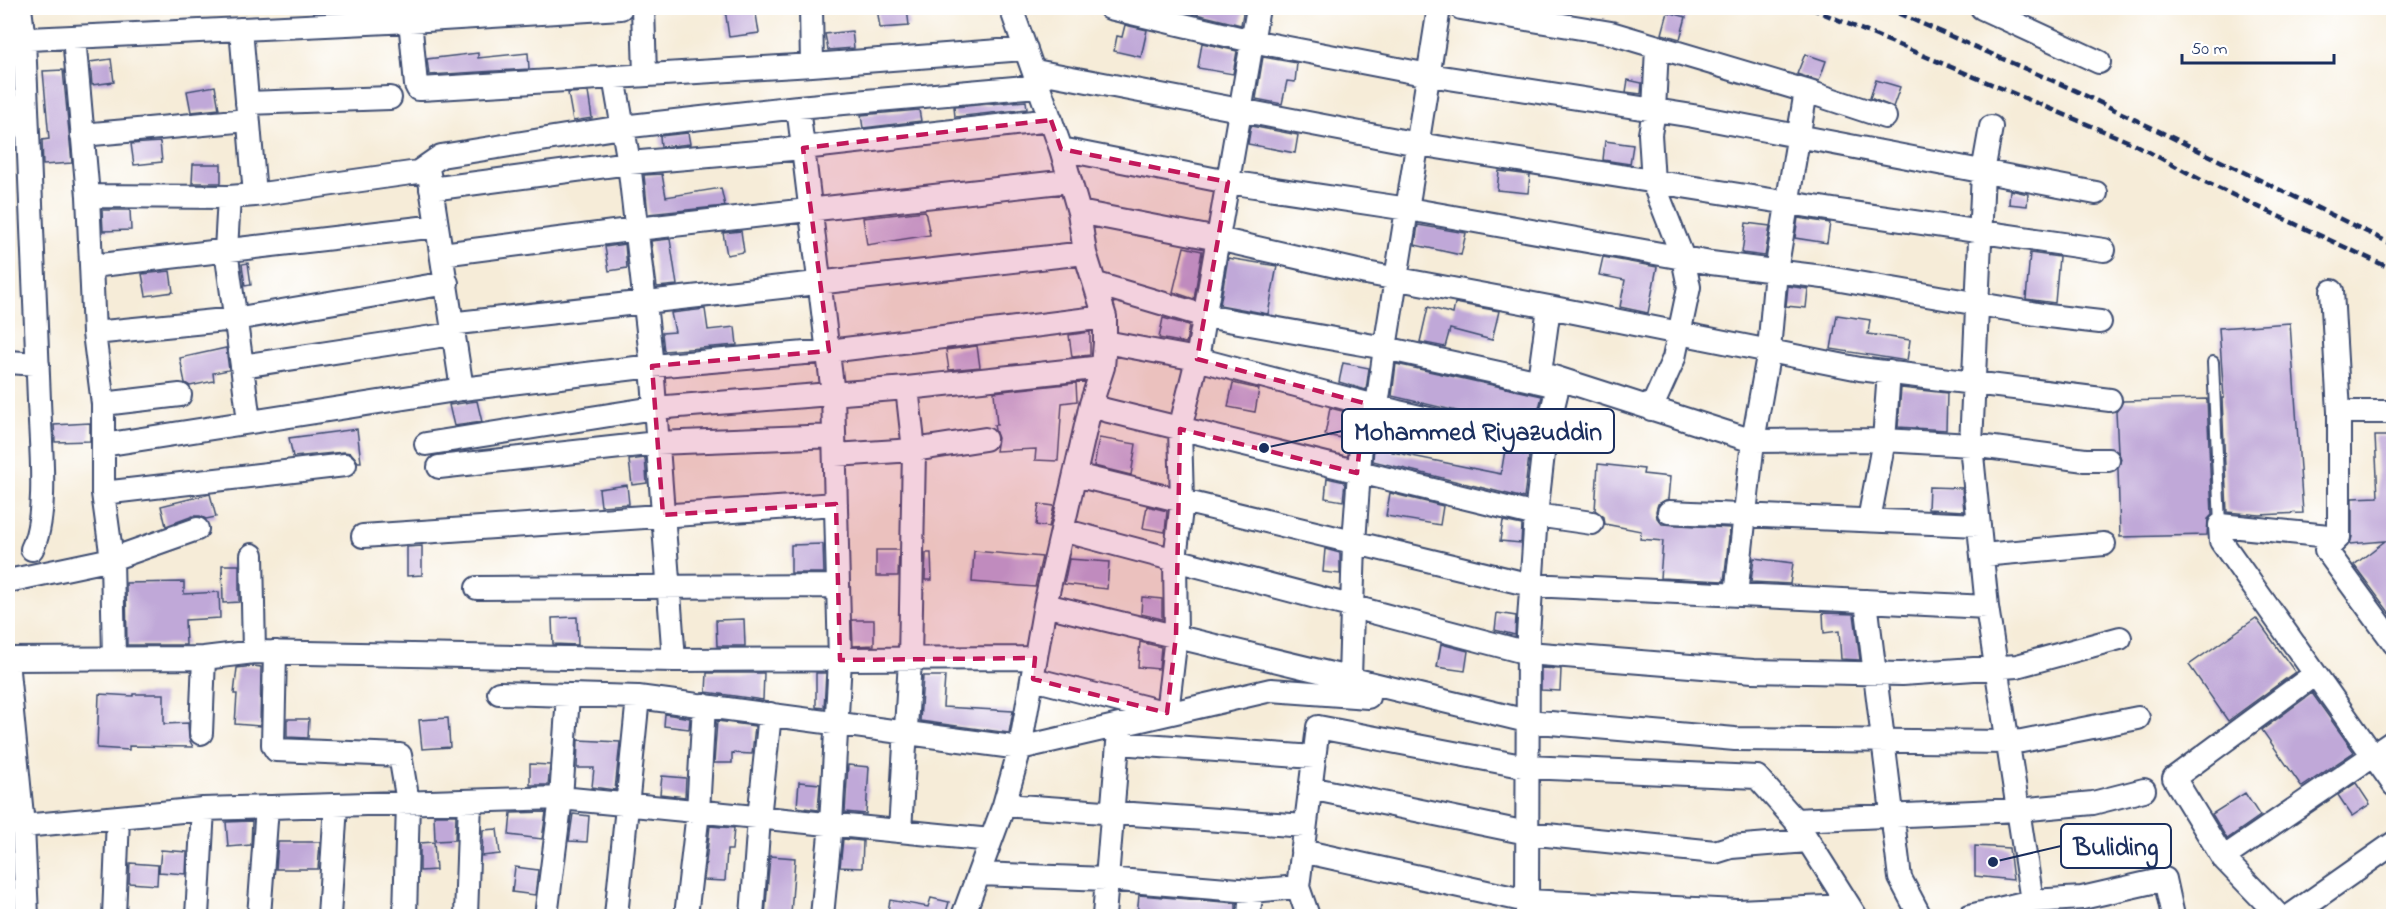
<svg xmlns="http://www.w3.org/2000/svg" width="2401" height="924" font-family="'Indie Flower',sans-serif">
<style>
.building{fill:#c0a8d8}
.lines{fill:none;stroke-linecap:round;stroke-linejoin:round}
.lane-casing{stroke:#3c4b70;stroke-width:14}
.street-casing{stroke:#3c4b70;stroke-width:26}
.lane{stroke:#fff;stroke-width:10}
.street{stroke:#fff;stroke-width:22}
.rail{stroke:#1b2f5e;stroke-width:4.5;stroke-dasharray:9 4.5;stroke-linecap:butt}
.marked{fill:#c2185b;fill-opacity:0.2;stroke:#c2185b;stroke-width:4.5;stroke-dasharray:12 8;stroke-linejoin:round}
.leader{fill:none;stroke:#1b2f5e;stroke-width:2}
.callout-dot{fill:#1b2f5e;stroke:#fff;stroke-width:2}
.callout{fill:#fff;stroke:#1b2f5e;stroke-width:2}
.callout-label{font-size:26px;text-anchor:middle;font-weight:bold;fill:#1b2f5e}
</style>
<rect width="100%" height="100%" fill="#fff"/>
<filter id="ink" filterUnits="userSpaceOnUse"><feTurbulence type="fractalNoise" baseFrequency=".0167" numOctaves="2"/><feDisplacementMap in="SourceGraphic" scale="12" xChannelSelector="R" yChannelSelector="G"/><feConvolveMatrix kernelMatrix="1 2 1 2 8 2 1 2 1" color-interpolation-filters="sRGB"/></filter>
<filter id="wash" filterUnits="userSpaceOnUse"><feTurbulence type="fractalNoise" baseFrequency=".008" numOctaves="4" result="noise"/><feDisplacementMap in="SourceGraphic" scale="24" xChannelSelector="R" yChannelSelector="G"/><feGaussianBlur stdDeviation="1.35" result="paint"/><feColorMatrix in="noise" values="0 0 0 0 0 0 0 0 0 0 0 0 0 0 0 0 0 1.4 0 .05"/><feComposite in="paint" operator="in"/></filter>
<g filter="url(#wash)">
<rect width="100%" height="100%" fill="#f6ecd8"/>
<g id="blocks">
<!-- building -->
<path class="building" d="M736,8H755L759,33L729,37L725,9Z
M877,8H907L909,26L880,28Z
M1193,8H1244L1241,25L1192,13Z
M1668,12L1686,17L1680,39L1662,34Z
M1125,25L1147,30L1141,57L1114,51L1117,36L1122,37Z
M852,31L854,48L828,50L825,34Z
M1202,43L1237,51L1233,74L1198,68Z
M478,53V58L528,53L529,69L429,75L427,59Z
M1805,54L1826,61L1819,81L1797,74Z
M1263,57L1297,63L1295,82L1287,81L1282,104L1256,99Z
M111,59L114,82L92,85L90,62Z
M63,70L72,163L43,165L42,140L49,139L43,71Z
M1628,80L1642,83L1641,94L1626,92Z
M1876,80L1900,87L1893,107L1870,98Z
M215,86L219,109L191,112L187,91Z
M588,92L592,118L573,121L568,93Z
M1026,101L1027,109L955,117L954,107Z
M919,110L921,121L863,128L861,115Z
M1251,126L1298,135L1295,153L1248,144Z
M688,133L690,144L661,147L660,136Z
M1605,141L1633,145L1630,164L1603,160Z
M160,142L162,162L134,165L131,144Z
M193,164H221V183H192Z
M1499,171L1530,175L1528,193L1497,190Z
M662,174L666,197L721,188L725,206L648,214L644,175Z
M2010,190L2028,194L2027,206L2009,204Z
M102,210H130L131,230L103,231Z
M925,211L930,235L867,245L863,218Z
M1798,218L1830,223L1827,243L1795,238Z
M1746,223L1770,226L1765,256L1742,253Z
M1418,225L1466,233L1461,255L1415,245Z
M741,231L744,252L727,255L723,233Z
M670,239L677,285L657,287L651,241Z
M625,244L627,268L609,271L605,247Z
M1184,247L1202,251L1194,299L1173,292Z
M2030,253L2059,257L2055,303L2026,299Z
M1603,257L1657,267L1648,313L1620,307L1625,280L1599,275Z
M1228,258L1277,266L1268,314L1220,305Z
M248,263L251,285L245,286L242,264Z
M170,271L173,292L146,296L142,274Z
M1788,286L1808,289L1806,308L1786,306Z
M1455,303L1499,311L1492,340L1450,329L1445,347L1420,342L1428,307L1453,314Z
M705,309L708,330L735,327L737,345L664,351L662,333L675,332L671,313Z
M1837,315L1870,320L1868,334L1910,340L1907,361L1831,349Z
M1163,318L1189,325L1186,343L1159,338Z
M2290,323L2303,513L2260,515L2227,512L2222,398H2224L2219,328Z
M1090,332V355L1072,357L1069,335Z
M977,346L980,367L949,370L946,350Z
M226,348L229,370L213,373L214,381L190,386L185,383L180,358Z
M1343,363L1369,368L1366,390L1339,382Z
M1396,364L1542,396L1534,429L1392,396Z
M1076,383L1077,401L1062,403L1058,461L1035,460L1036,449L996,451L998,438L995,430L994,425H997L994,392Z
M1233,383L1259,389L1255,412L1228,407Z
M1901,388L1947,393L1946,430L1898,427Z
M2207,399L2212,515L2208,519L2207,535L2120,537L2118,468L2121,459L2118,451L2116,412L2123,401Z
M477,401L482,422L454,426L449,405Z
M1330,408L1350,413L1348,439L1325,435Z
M90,423V441L55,442L54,425Z
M357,429L361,462H358L351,453L344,452L293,457L289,438Z
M2375,436H2394V619L2354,565L2385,541L2350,544L2352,537V498L2378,497Z
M1099,438L1136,444L1131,475L1094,466Z
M1374,445L1392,448V452L1501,474L1505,450L1529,456L1524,498L1373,461Z
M645,458L647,483L632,485L629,460Z
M1598,464L1644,469L1643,474L1670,477L1668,499L1658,504L1656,511L1657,518L1662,524L1730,528L1724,581L1660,578L1663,541L1640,539L1641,531L1605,524L1604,517L1595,510Z
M1327,478L1345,482L1343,501L1325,498Z
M627,485L629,504L601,506L599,489Z
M1929,487L1962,488L1964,511L1928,509Z
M1390,493L1443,506L1440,525L1386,516Z
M210,494L216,517L206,519L200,516H193L166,526L161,506Z
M1039,504L1054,506L1049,527L1036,525Z
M1147,506L1167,511L1165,532L1143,528Z
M1503,521L1522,525L1521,543L1500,541Z
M823,544L824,573H791V545Z
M422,546V575L407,576V547Z
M1325,549L1340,553V574L1323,572Z
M876,550H899L898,576H876Z
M974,551L1042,557L1035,587L972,582Z
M926,553H931L932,580H925Z
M1754,558L1793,563L1790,584L1751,582Z
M1069,559L1109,562L1107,589L1064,584Z
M222,565H239V602L223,603Z
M184,582V594L219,592L220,618L185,620L186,645H127L126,583Z
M1142,597L1162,599V619L1141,614Z
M1497,613L1516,616L1515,635L1495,630Z
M1823,613L1854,614L1860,660L1841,659L1839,631L1824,633Z
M577,617L578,645L553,644L552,618Z
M2256,618L2295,672L2228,721L2189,665Z
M744,619L745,646H717L716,620Z
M852,620H874V645L853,646Z
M1140,642L1161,647L1159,669L1138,667Z
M1441,644L1468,651L1465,671L1437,667Z
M253,666L261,667L260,726L235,724L237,694H234L237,668Z
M1541,668L1561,669L1560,691L1541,690Z
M707,673H764L763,700L706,692Z
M816,673H826L824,708L816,707Z
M923,676H945L943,707L1013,711L1009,733L920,721Z
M2312,693L2354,752L2302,787L2262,730Z
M99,694L133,696V694H164V724L188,723L189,739L193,747L129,746V750L97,748Z
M665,714L690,718L689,729L664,726Z
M448,718L450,747L422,749L419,720Z
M287,719H309L308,738L287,737Z
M717,721L755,726L752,754L732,753V763H714Z
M578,740L620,742L615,790L592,787L594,768H577Z
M530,764L550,765L548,785H530Z
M848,765L869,767L866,814L845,812Z
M662,776L686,778L685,797L660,794Z
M799,782L820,784L818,810L797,807Z
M2356,783L2370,804L2352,816L2338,795Z
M2245,793L2260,816L2227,839L2212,814Z
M546,812L542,839L509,835L511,813Z
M573,814L589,816L587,842L569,841Z
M434,815H456L455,840L435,841Z
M252,821L251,845L228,847L226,822Z
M710,826L734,828L732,850H727L725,881L704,880Z
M497,829L500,854L482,856L483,830Z
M843,839L863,841L862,868L840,867Z
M278,842H320L318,869H276Z
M434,842L436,870L420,871V843Z
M1975,846L2009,848L2013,880L1975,876Z
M161,850L187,852L186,874L159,872Z
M770,856L795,858L791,914H788V916H765Z
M8,861H11L13,913H8Z
M130,863L158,865L157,885L129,883Z
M515,867L538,870L535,895L512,892Z
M1139,895L1236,903V916H1137Z
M931,898L949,902L945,916H887L890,900L928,907Z"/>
</g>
</g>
<g filter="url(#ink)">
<use href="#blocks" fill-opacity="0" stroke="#3c4b70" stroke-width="1.5"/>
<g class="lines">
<!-- lane casing -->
<g class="lane-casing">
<path id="lane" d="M2213,362L2220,525"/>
</g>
<!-- street casing -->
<g class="street-casing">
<path id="street" d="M20,8L24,40C29,160 35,280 39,400C40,439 49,515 32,549
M409,8L416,85L418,89H421L812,65L1026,49
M643,8L645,75
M811,8L812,65
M1110,8L1252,41L1429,75L1693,116L2096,193
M1258,8L1197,359L1398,412L1544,445
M1439,8L1385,348L1553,385
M1461,8L1611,33L1806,91L1776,271L1769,350L1753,441L1736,595
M1982,8L2099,62
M241,29L255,195
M74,37L88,196L94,333L103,404V445L462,389L652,366L829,351L1105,317
M8,40L410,21L621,8
M1035,71L1418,144L1840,211L2104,250
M614,77L629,163L652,366L674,660
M1806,91L1885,117
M247,103L390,98
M798,107L833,394L840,660L831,824L822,916
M82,135L248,120
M1061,149L1228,182L1408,209L1711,263L1823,277L2048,316L2100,322
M429,174L462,389
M431,189L629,163L803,148L1051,120
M88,196L229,197L255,195L418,172L441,156L622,127L798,107L1038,86
M229,197L226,250L242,366L446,335L458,323L1085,253
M1079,212L1218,239L1366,273L1549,307L1540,373L1558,386L1544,445L1536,515L1528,635L1527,901L1738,911L1848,906
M442,254L637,229L1069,181
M92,266L437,226
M1097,284L1205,316L1385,348L1377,406
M2332,291L2339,412V537L2326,550L2394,643
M1549,307L1860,369L2110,400
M94,333L235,319L447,283
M8,362L38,364
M242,366L249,422
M1544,374L1753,441L1884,440L1971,445L2085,460H2108
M907,388L914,450L985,439
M103,404L180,395
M1091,404L1105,410L1536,515L1592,523
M1651,409L1674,358L1689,287L1683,258L1653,182L1650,134L1654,111L1657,47
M2339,412H2394
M426,444L654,408L907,388L1103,367
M103,445V493L112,559L114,658
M835,455L914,450L910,660L900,831
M439,467L657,443L834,436
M1075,475L1531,585L1987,607L1971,445L1983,172L1991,127
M103,493L345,465
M1669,512L1979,525
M1869,520L1884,440L1889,372
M1062,530L1528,653L1753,671L1902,674L2017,666L2120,638
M363,536L836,504
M2339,537L2220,525L2221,541L2394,785
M252,555L254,652
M1982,555L2104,544
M8,581L112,559L197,529
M477,588L838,586
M1866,601L1900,878L1920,916
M1045,605L1527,721L1735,739L2008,742L2022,741L2138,718
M1987,607L2032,901
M275,652L273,745L276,750L400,755L408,802L405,916
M8,659L204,658L254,652L674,660L1035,658
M8,671L23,826
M1350,678L1354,542L1364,403
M1033,679L1167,713L1176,636L1175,559L1182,501L1180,429L1197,359L1105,342
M499,693L638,697L1020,748L1271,690L1368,697
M201,733L204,658
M1310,788L1527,833L1715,852L1731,847L1807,841
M1004,805L1305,826
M1795,820L2018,810L2093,803L2144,790
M1302,851L1527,901V916
M2223,858L2394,741
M979,874L1106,879L1251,891L1298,887
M27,916L23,826L203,809L561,798L991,840
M114,916L118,818
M197,916L203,809
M259,916L267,807
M329,916L336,805
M466,916L470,801
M546,916L561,798L568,695
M616,916L638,697
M686,916L698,812L704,705
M752,916L759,818L770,714
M963,916L1004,805L1020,748L1045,605L1091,404L1103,367L1105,342V317L1085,253L1079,212L1061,149L1011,8
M1104,916L1118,743L1314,757
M1249,916L1251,891
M1308,916L1298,887L1318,727L1527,767L1757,777L1795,820L1855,915
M1970,916L2032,901L2082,898L2165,879L2173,916
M2279,916L2223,858L2174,778L2315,674
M2290,916L2394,843"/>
</g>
<!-- lane -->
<use href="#lane" class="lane"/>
<!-- street -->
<use href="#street" class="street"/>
<!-- rail -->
<path class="rail" d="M1810,8L2132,143L2203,181L2394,270
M1886,8L2074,90L2394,245"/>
</g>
</g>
<!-- marked area -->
<path class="marked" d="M1051,120L1061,149L1228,182L1197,359L1364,403L1357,473L1180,429L1176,636L1167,713L1033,679L1035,658L840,660L836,504L663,515L652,366L829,351L803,148Z"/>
<!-- callouts -->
<path class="leader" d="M1264 448L1342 431M1993 862L2061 846"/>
<g class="callout-dot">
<circle cx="1264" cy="448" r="6"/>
<circle cx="1993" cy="862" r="6"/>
</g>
<g class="callout">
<rect x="1342" y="409" width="272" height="44" rx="6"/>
<rect x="2061" y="824" width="110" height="44" rx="6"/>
</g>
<g class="callout-label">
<text x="1478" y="440">Mohammed Riyazuddin</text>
<text x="2116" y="855">Buliding</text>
</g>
<!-- margin -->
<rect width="2401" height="924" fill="none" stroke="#fff" stroke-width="30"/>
<!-- scale -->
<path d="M2182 54v9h152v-9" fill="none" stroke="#1b2f5e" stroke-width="3"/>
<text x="2191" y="54" font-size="18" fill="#1b2f5e" stroke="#ffffff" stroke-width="4.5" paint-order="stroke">50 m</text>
</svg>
